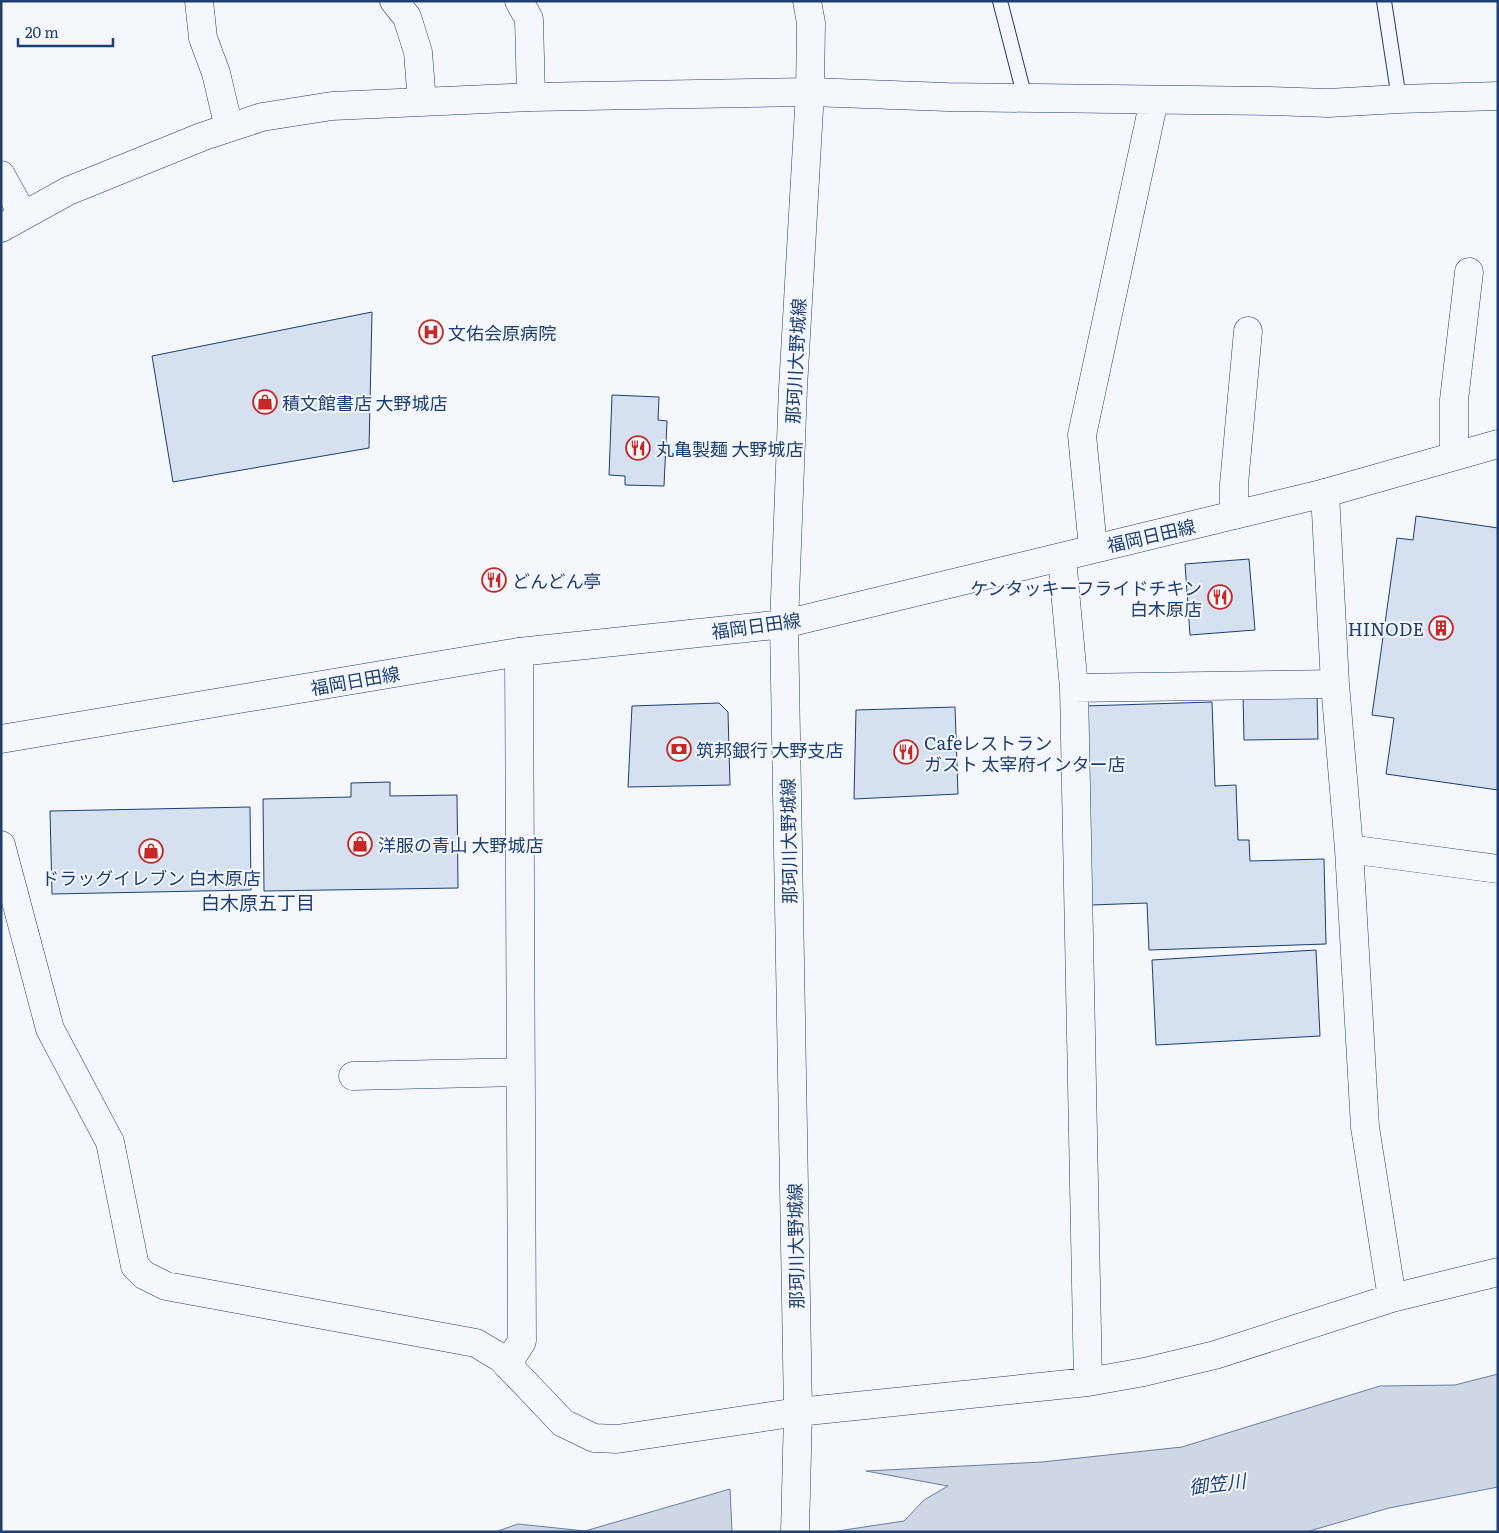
<svg xmlns="http://www.w3.org/2000/svg" width="1499" height="1533" font-family="Literata,'Noto Sans JP',serif">
<style>
.water{fill:#cfd7e4;stroke:#687fa3}
.building{fill:#d5e0f0;stroke:#1d3f73}
.lines{fill:none;stroke-linecap:round;stroke-linejoin:round}
.lane-casing{stroke:#1d3f73;stroke-width:16}
.street-casing{stroke:#1d3f73;stroke-width:29}
.secondary-casing{stroke:#1d3f73;stroke-width:29}
.lane{stroke:#f4f7fb;stroke-width:14}
.street{stroke:#f4f7fb;stroke-width:28}
.secondary{stroke:#f4f7fb;stroke-width:28}
.labels{text-anchor:middle;dominant-baseline:central;stroke-width:4;stroke-linejoin:round;paint-order:stroke}
.poi-label{font-size:18px;fill:#1d3f73;stroke:#f4f7fb;text-anchor:start}
.street-label{font-size:18px;fill:#1d3f73;stroke:#f4f7fb}
.neighbourhood-label{font-size:19px;fill:#1d3f73;stroke:#f4f7fb}
.water-label{font-size:19px;font-style:italic;fill:#1d3f73;stroke:#f4f7fb}
</style>
<rect width="100%" height="100%" fill="#f4f7fb"/>
<!-- water -->
<path class="water" d="M1498,1374V1487L1389,1508L1306,1532H831L904,1521L924,1500L948,1486L866,1471L1042,1462L1182,1447L1380,1386L1455,1385Z
M730,1489L732,1532H495L518,1524L585,1531Z"/>
<!-- building -->
<path class="building" d="M372,312L369,448L173,482L152,356Z
M612,395L659,397L658,420L667,421L664,486L625,485V476L609,475Z
M1416,516L1498,528V790L1386,774L1394,718L1372,715L1397,538L1413,540Z
M1249,559L1255,630L1190,635L1185,564Z
M1317,692L1318,739L1244,740L1243,693Z
M1212,702L1215,786L1236,785L1238,840H1249L1250,861L1324,859L1326,944L1149,950L1147,903L1091,905L1085,706Z
M719,703L728,712L730,785L628,787L632,706Z
M955,707L958,794L854,799L856,710Z
M390,782V796L457,795L458,888L264,891L263,799L351,797V783Z
M250,807L251,890L52,894L50,811Z
M1316,950L1320,1036L1156,1045L1152,960Z"/>
<g class="lines">
<!-- lane casing -->
<g class="lane-casing">
<path id="lane" d="M1000,1L1025,98
M1384,1L1399,99"/>
</g>
<!-- street casing -->
<g class="street-casing">
<path id="street" d="M199,1L203,38L216,73L229,128
M394,1L407,17L418,52L422,102
M519,1L529,19L531,97
M1,175L23,215
M1,228L68,191L204,136L262,117L332,106L531,97L810,92L947,97L1269,101L1328,103L1399,99L1498,96
M1454,455V400L1469,272
M1325,493L1335,684L1349,849L1365,1127L1392,1298
M1234,515V484L1248,331
M1093,548L1082,435L1154,100
M1062,558L1074,688L1088,1382
M1074,688L1335,684
M1,845L50,1029L110,1142L135,1266L144,1275L166,1286L476,1343L501,1358L563,1423L594,1438L617,1439L798,1412L1088,1382L1144,1372L1215,1355L1392,1298L1498,1272
M1349,849L1498,869
M353,1076L520,1072
M507,1365L522,1341L519,652"/>
</g>
<!-- secondary casing -->
<g class="secondary-casing">
<path id="secondary" d="M1,739L519,652L784,624L1325,493L1498,444
M795,1532L798,1412L784,624L793,388L810,92L811,23L807,1"/>
</g>
<!-- lane -->
<use href="#lane" class="lane"/>
<!-- street -->
<use href="#street" class="street"/>
<!-- secondary -->
<use href="#secondary" class="secondary"/>
</g>
<!-- icons -->
<defs>
<g id="hospital-ring" transform="scale(1.25)"><circle r="9.5" fill="#f4f7fb" stroke="#c62828" stroke-width="1.5"/><path d="M-5-5h3v3.5h4V-5h3V5h-3V1.5h-4V5h-3Z" fill="#c62828"/></g>
<g id="shop-ring" transform="scale(1.25)"><circle r="9.5" fill="#f4f7fb" stroke="#c62828" stroke-width="1.5"/><path d="M-5-2.5h2.3a2.7 3.5 0 0 1 5.4 0H5L5.5 6h-11ZM-1.5-2.5h3a1.5 2.3 0 0 0-3 0Z" fill="#c62828"/></g>
<g id="restaurant-ring" transform="scale(1.25)"><circle r="9.5" fill="#f4f7fb" stroke="#c62828" stroke-width="1.5"/><path d="M-5-6h1v4h1v-4h1v4h1v-4h1v5L-1.5 .5V6h-2V.5L-5-1ZM5-6V6H3V1.5H1.5Q1.5-4 5-6Z" fill="#c62828"/></g>
<g id="building-ring" transform="scale(1.25)"><circle r="9.5" fill="#f4f7fb" stroke="#c62828" stroke-width="1.5"/><path d="M-4-6H4V6H1V3H-1V6H-4ZM-2.5-4.3h1.7v1.8h-1.7ZM.8-4.3h1.7v1.8H.8ZM-2.5-1h1.7V.8h-1.7ZM.8-1h1.7V.8H.8Z" fill="#c62828"/></g>
<g id="bank-ring" transform="scale(1.25)"><circle r="9.5" fill="#f4f7fb" stroke="#c62828" stroke-width="1.5"/><path d="M-6-4H6V4H-6ZM0-2.3a2.3 2.3 0 1 0 0 4.6a2.3 2.3 0 1 0 0-4.6Z" fill="#c62828"/></g>
</defs>
<g fill-rule="evenodd">
<use href="#hospital-ring" x="431" y="332"/>
<use href="#shop-ring" x="265" y="402"/>
<use href="#restaurant-ring" x="638" y="448"/>
<use href="#restaurant-ring" x="494" y="580"/>
<use href="#restaurant-ring" x="1220" y="597"/>
<use href="#building-ring" x="1441" y="628"/>
<use href="#bank-ring" x="679" y="749"/>
<use href="#restaurant-ring" x="906" y="752"/>
<use href="#shop-ring" x="360" y="844"/>
<use href="#shop-ring" x="151" y="851"/>
</g>
<g class="labels">
<!-- poi labels -->
<g class="poi-label">
<text x="448" y="332">文佑会原病院</text>
<text x="282" y="402">積文館書店 大野城店</text>
<text x="656" y="448">丸亀製麺 大野城店</text>
<text x="512" y="580">どんどん亭</text>
<text x="1202" y="587" text-anchor="end">ケンタッキーフライドチキン<tspan x="1202" dy="21">白木原店</tspan></text>
<text x="1424" y="628" text-anchor="end">HINODE</text>
<text x="924" y="742">Cafeレストラン<tspan x="924" dy="21">ガスト 太宰府インター店</tspan></text>
<text x="696" y="749">筑邦銀行 大野支店</text>
<text x="378" y="844">洋服の青山 大野城店</text>
<text x="151" y="877" text-anchor="middle">ドラッグイレブン 白木原店</text>
</g>
<!-- street labels -->
<g class="street-label">
<text transform="translate(795 361) rotate(-87)">那珂川大野城線</text>
<text transform="translate(1151 535) rotate(-13)">福岡日田線</text>
<text transform="translate(756 625) rotate(-8)">福岡日田線</text>
<text transform="translate(355 680) rotate(-10)">福岡日田線</text>
<text transform="translate(788 841) rotate(-91)">那珂川大野城線</text>
<text transform="translate(795 1246) rotate(-91)">那珂川大野城線</text>
</g>
<!-- neighbourhood labels -->
<g class="neighbourhood-label">
<text x="258" y="902">白木原五丁目</text>
</g>
<!-- water labels -->
<g class="water-label">
<text transform="translate(1217 1483) rotate(-7)">御笠川</text>
</g>
</g>
<!-- border -->
<rect width="1499" height="1533" fill="none" stroke="#1d3f73" stroke-width="5"/>
<!-- scale -->
<path d="M18 38v8h95v-8" fill="none" stroke="#1d3f73" stroke-width="2.5"/>
<text x="25" y="38" font-size="15" fill="#1d3f73" stroke="#f4f7fb" stroke-width="4" paint-order="stroke">20 m</text>
</svg>
